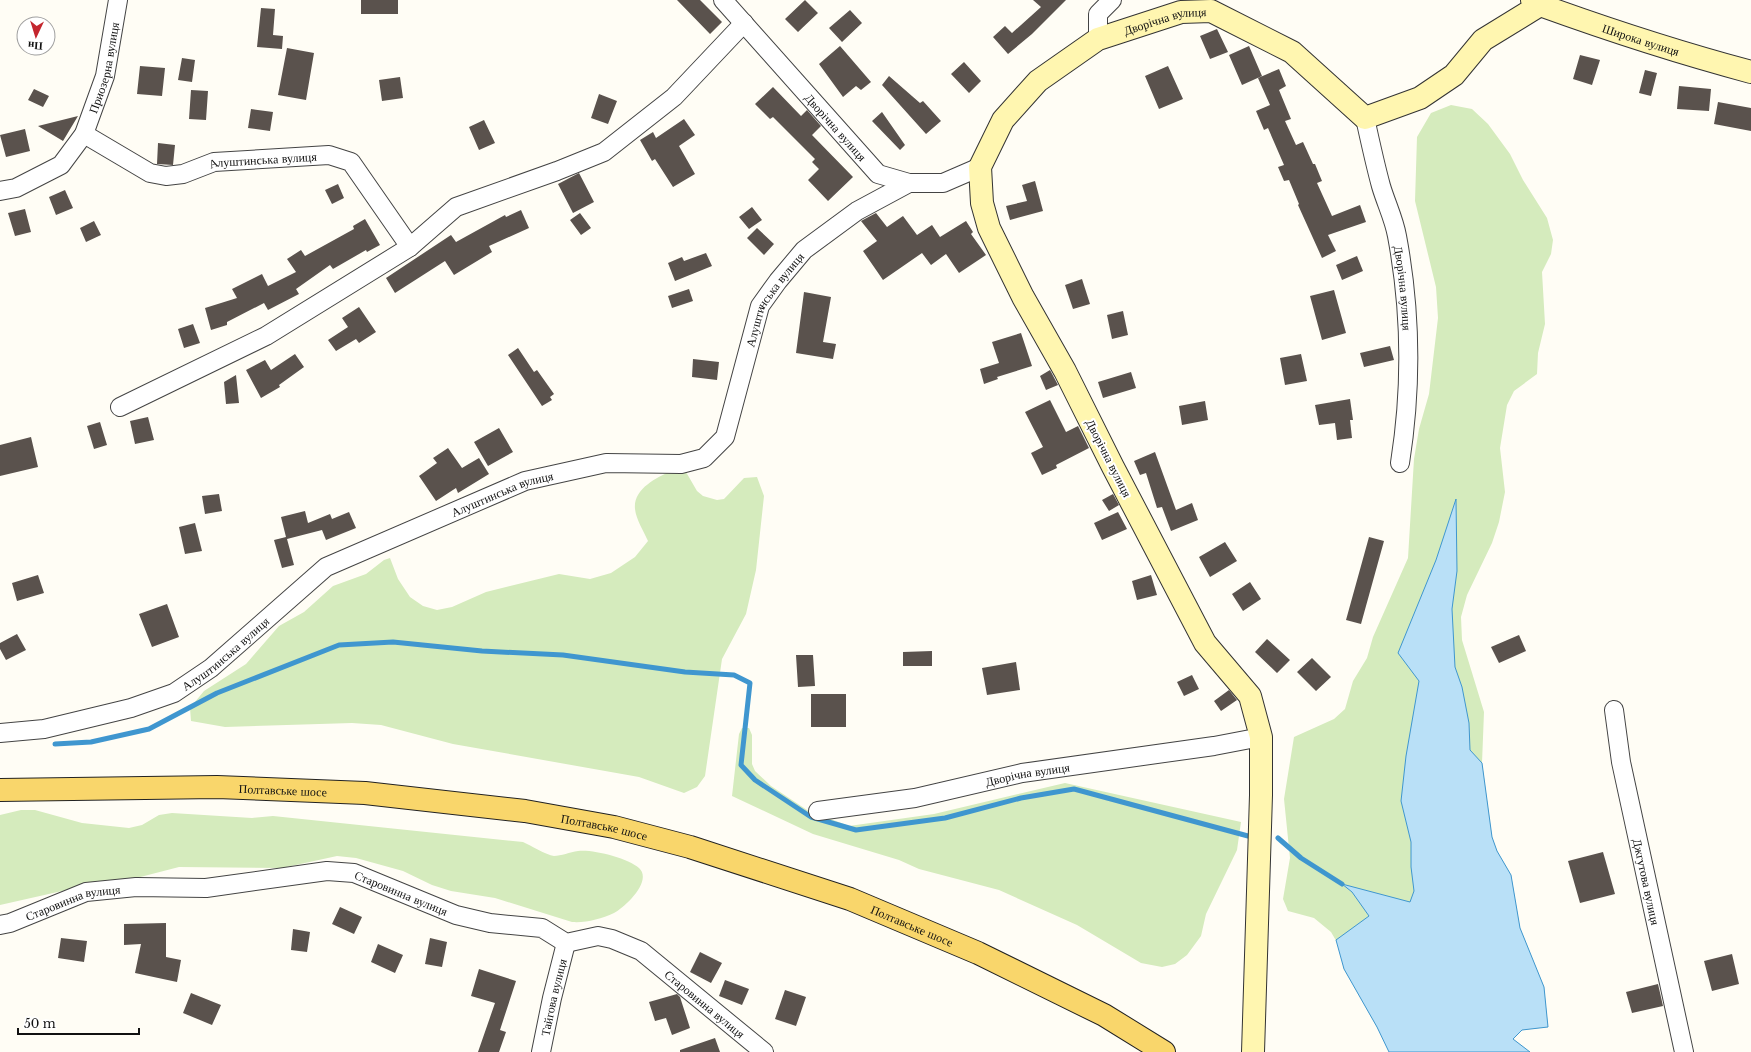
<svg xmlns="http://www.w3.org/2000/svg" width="1751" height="1052" font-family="'Libre Baskerville',serif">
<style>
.green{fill:#d5ebbd}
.water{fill:#b9e0f7;stroke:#3f96cf}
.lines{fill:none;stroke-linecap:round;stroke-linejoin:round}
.stream{stroke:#3f96cf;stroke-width:5}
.building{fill:#5a524d}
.street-casing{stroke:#444;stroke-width:20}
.secondary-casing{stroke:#333;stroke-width:24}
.primary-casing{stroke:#222;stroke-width:24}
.street{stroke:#fff;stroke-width:18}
.secondary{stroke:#fff6b0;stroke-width:22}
.primary{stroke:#f9d66b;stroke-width:22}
.labels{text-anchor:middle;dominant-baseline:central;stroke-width:4;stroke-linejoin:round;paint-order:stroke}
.street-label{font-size:12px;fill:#111;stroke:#fff}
</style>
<rect width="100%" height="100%" fill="#fffdf5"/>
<!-- green -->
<path class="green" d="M1451,105L1472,109L1488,124L1510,154L1523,180L1547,218L1553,240L1551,254L1542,272L1545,324L1538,353L1537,374L1514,391L1507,405L1500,448L1505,492L1499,522L1492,543L1467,595L1461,617L1462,640L1484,712L1482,763L1492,837L1497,851L1511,875L1520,928L1544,987L1548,1027L1522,1030L1513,1039L1530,1052H1391L1344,969L1338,944L1331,932L1314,918L1288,911L1283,899L1290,858L1284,799L1294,737L1334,719L1345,709L1353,681L1367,658L1373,637L1408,558L1414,459L1419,429L1429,394L1438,318L1436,287L1415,201L1417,137L1431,113Z
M671,471L686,472L697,491L703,496L717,500L724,499L744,478L757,477L764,496L756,570L746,614L722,659L705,776L697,787L684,793L639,777L453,744L381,725L352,723L225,727L191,721L190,708L204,691L246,664L279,626L304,612L333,586L366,574L384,560L390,558L398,579L410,597L423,606L437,610L452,607L486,592L559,574L590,579L611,573L635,557L648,541C644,532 636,519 635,509C633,489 656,478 671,471Z
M742,728H749L752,735V764L755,771L771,786L807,810L849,826L934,814L1065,783L1241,822L1237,850L1206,914L1201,936L1187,955L1175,964L1162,967L1141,963L1077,925L999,890L919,869L899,860L813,834L732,796L739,734Z
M21,810H35L82,823L129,828L142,825L159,815L172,813L252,818L273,816L523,842C530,845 546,855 554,856C561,856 570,852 578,851C592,849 628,858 639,868C653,881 625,907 614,913C601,919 586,923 572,922L495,898L451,891L432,885L403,871L356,858L337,856L282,868L179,867L121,882L62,891L0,905V815Z"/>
<!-- water -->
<path class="water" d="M1456,499L1457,571L1452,609L1455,667L1462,687L1469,723L1470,750L1482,763L1492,837L1497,851L1511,875L1520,928L1544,987L1548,1027L1522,1030L1513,1039L1530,1052H1389L1377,1027L1344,969L1336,940L1369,916L1352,892L1342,884L1410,902L1414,891L1411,867V842L1401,801L1406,756L1419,681L1398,653L1436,560Z"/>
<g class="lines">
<!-- stream -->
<path class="stream" d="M55,744L91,742L149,729L217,693L339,645L393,642L482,651L563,655L685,672L734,675L750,683L741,765L755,780L811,817L856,830L945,818L1021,798L1074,789L1248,836
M1278,838L1301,858L1342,884"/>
</g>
<!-- building -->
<path class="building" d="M361,0H398V14H361Z
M677,0H700L722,22L710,34Z
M805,0L818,13L798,32L785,19Z
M1033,0H1066L1032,34L1008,54L993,37L1005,26L1012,33L1041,7Z
M261,8L275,9L273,35L283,36L282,49L257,47Z
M850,10L862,23L842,42L829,28Z
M1217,29L1228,52L1210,59L1200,36Z
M840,46L871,82L861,90L856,86L843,97L819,64Z
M1249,46L1262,76L1242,85L1229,55Z
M287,48L314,53L306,100L278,95Z
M1580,55L1600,60L1592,85L1573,79Z
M182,58L195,60L192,82L178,80Z
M964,62L981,81L969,93L951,74Z
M140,66L165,68L162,96L137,94Z
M1168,66L1183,99L1159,109L1145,76Z
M1279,69L1286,86L1279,90L1291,119L1285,121L1296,145L1303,142L1313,164H1315L1322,181L1317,183L1332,216L1360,205L1366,222L1328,235L1336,251L1322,258L1298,205L1299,204L1289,180L1284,181L1278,167L1284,165L1268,128L1264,130L1256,111L1270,105L1258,78Z
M1645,70L1657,73L1651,96L1639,93Z
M889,76L920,103L923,101L941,121L926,134L882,85Z
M400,77L403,98L382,101L379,80Z
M1679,86L1711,89L1709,111L1677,109Z
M773,87L801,116L807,110L821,126L812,135L853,177L828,201L808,180L819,169L812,162L815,159L773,117L770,119L755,104Z
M34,89L49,96L43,107L28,100Z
M191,90L208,91L206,120L189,119Z
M599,94L617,101L608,124L591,118Z
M1718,102L1751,108V131L1714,124Z
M251,109L273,112L270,131L248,128Z
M882,112L905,145L900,150L872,121Z
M78,116L63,141L38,126Z
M684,119L695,135L679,146L695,174L673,187L655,159L652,161L640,140L653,132L656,138Z
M484,120L495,143L479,150L469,127Z
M25,129L30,151L6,157L0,135Z
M158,143L175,145L173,165L157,164Z
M579,173L594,202L573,213L558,184Z
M1035,181L1043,211L1010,220L1006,206L1027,201L1022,185Z
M338,184L344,198L332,204L325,190Z
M65,190L73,208L56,215L49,197Z
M752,207L762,220L749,229L739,217Z
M25,209L31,232L15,236L8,213Z
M521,210L529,228L489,246L492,252L454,275L445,261L395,293L386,278L451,235L456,242L505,215L506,217Z
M580,213L591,228L581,235L570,220Z
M876,213L887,227L903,216L917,235L932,225L940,237L966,221L973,232L971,234L986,255L959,273L946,254L931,265L922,253L883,280L863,251L877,241L861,221Z
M365,219L380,245L367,252L366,250L333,269L330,265L296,289L299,294L268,310L264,303L227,322V325L211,330L205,308L237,298L232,289L262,274L268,286L296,272L287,259L301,250L305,256L354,229L353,226Z
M94,221L101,235L86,242L80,228Z
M757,228L774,244L764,255L747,238Z
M706,253L712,266L675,281L668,263L682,257L684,261Z
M1357,256L1363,271L1342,280L1336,265Z
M1082,279L1090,304L1073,309L1065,285Z
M689,289L693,301L672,308L668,296Z
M1334,290L1346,333L1322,340L1310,296Z
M804,292L831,297L823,342L836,344L833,359L796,353Z
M359,307L376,332L359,343L356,339L336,351L328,340L348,327L342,318Z
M1123,311L1128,335L1112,339L1107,315Z
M193,324L200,343L184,348L178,329Z
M1021,333L1032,366L997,377L998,379L984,384L980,369L999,363L992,342Z
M1390,346L1394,360L1364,367L1360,353Z
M518,348L534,372L537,370L554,394L550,397L552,400L542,406L508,355Z
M295,354L304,367L279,385L280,387L261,398L246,370L265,360L271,370Z
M1301,354L1307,381L1285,385L1280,358Z
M693,359L719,362L717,380L692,377Z
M1050,370L1058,385L1046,390L1040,376Z
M1131,372L1136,388L1103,398L1098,382Z
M236,375L239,403L226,404L224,382Z
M1350,399L1353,420H1350L1352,438L1337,440L1335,423L1319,425L1315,405Z
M1050,400L1066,432L1078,426L1089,448L1056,465L1057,468L1042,475L1031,453L1043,447L1025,412Z
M1205,401L1208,420L1182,425L1179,406Z
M148,417L154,440L135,444L130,421Z
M100,422L107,445L94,449L87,426Z
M499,428L513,452L488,466L474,442Z
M31,437L38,467L0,476V445Z
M448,448L462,468L479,458L489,474L458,493L456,488L436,501L419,476L437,463L433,458Z
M1155,452L1176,510L1192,503L1198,520L1171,531L1162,507L1157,508L1146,473L1140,475L1134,461Z
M219,494L222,511L205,514L202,496Z
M1113,494L1119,505L1109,511L1102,500Z
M305,511L308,523L330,514L332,519L349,512L356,528L326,540L322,530L287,539L294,565L282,568L274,540L286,537L281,517Z
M1118,512L1127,529L1102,540L1094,523Z
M195,523L202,551L185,554L179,527Z
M1369,537L1384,541L1361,624L1346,620Z
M1225,542L1237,561L1210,577L1199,557Z
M38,575L44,593L17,601L12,583Z
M1151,575L1157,595L1137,600L1132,581Z
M1250,582L1261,599L1243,611L1232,594Z
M167,604L179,637L152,647L139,614Z
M17,634L26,650L6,660L0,649V643Z
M1519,635L1526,651L1499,663L1491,647Z
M1267,639L1290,660L1277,673L1255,652Z
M932,651V666H903V652Z
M796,655H813L815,686L798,687Z
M1312,658L1331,677L1316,691L1297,672Z
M1016,662L1020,690L987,695L982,668Z
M1192,675L1199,689L1184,696L1177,682Z
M1229,690L1237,700L1221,711L1214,701Z
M811,694H846V727H811Z
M1603,852L1615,894L1580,903L1568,861Z
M340,907L362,917L354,934L332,924Z
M166,923V957L181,960L177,982L135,973L141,944L124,945V924Z
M293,929L310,932L307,952L291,950Z
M61,938L87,941L84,962L58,958Z
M430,938L447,942L442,967L425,964Z
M378,944L403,955L395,973L371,962Z
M700,952L722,963L711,983L690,972Z
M1732,954L1739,984L1712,991L1704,961Z
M479,969L516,981L500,1030L506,1032L499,1052H478L495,1003L471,996Z
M725,980L749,989L742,1005L719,996Z
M1658,984L1663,1006L1632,1013L1626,992Z
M785,990L806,997L796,1026L775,1019Z
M191,993L221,1005L212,1025L183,1013Z
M677,994L680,997L690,1028L672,1035L666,1018L655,1021L649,1002Z
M715,1038L720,1052H680V1050Z"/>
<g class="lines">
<!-- street casing -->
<g class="street-casing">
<g id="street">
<path id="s1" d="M723,0L878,174L909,183H943L980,167"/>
<path d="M1098,39V14L1112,0"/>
<path id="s2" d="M1365,118C1370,141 1375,164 1381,186C1386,203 1394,219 1397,236C1411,311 1412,387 1400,463"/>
<path id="s3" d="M84,134L150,173L166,176L183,174L214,162L329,155L351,162L410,247"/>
<path id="s4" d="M0,191L16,188L61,165L84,134L105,76L118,0"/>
<path d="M120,407L266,336L410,247L456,207L557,171L604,152L674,97L744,23"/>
<path id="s5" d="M1614,710L1621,762L1684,1052"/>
<path id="s6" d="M0,733L44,729L131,708L174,693L211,668L326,567L525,481L606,463L681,464L704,458L725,437L760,306L778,281L804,250L857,211L909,183"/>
<path id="s7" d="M818,811L915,798L1022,773L1214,746L1261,737"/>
<path id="s8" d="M0,925L10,923L86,892L136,887L206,888L327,871L354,873L456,915L490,923L542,928L566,943L598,936L612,939L641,951L764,1052"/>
<path id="s9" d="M541,1052L552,998L566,943"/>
</g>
</g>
<!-- secondary casing -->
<g class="secondary-casing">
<g id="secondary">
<path id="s10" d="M1532,0L1540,5C1609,30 1680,53 1751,72"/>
<path id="s11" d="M1253,1052L1261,795V737L1250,696L1205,643L1113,467L1065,371L1023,297L989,228L982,203L980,167L1003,120L1038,81L1098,39L1181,12L1211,11L1292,52L1365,118L1420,98L1454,75L1483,40L1540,5"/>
</g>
</g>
<!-- primary casing -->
<g class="primary-casing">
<g id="primary">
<path id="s12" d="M0,790L217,787L365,793L525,811L614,827L690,847L850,899L978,953L1104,1015L1164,1052"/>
</g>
</g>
<!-- street -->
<use href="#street" class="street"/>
<!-- secondary -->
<use href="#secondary" class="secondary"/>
<!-- primary -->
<use href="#primary" class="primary"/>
</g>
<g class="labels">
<!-- street labels -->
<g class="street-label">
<text stroke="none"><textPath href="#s11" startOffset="1205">Дворічна вулиця</textPath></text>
<text stroke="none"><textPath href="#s10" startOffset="116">Широка вулиця</textPath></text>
<text stroke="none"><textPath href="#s4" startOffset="175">Приозерна вулиця</textPath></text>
<text stroke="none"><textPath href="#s1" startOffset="170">Дворічна вулиця</textPath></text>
<text stroke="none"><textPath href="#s3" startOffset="192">Алуштинська вулиця</textPath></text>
<text stroke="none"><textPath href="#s2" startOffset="175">Дворічна вулиця</textPath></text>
<text stroke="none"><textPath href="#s6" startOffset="953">Алуштинська вулиця</textPath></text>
<text transform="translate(1109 458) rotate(63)">Дворічна вулиця</text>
<text stroke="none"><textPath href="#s6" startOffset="568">Алуштинська вулиця</textPath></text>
<text stroke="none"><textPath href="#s6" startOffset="244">Алуштинська вулиця</textPath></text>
<text stroke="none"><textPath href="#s7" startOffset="213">Дворічна вулиця</textPath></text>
<text stroke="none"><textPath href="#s12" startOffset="283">Полтавське шосе</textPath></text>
<text stroke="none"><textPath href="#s12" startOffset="607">Полтавське шосе</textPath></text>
<text stroke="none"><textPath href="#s5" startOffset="175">Джгутова вулиця</textPath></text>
<text stroke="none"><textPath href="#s8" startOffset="413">Старовинна вулиця</textPath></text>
<text stroke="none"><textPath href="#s8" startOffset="77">Старовинна вулиця</textPath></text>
<text stroke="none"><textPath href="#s12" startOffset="931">Полтавське шосе</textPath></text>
<text stroke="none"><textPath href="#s9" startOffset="56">Тайгова вулиця</textPath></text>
<text stroke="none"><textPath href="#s8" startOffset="749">Старовинна вулиця</textPath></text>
</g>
</g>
<!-- north arrow -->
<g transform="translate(36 36) rotate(184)"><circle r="19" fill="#ffffff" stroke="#a0a0a0"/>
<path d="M0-3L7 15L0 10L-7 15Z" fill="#c4262e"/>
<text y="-6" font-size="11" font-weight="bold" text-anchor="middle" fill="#111111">Пн</text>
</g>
<!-- scale -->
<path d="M18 1028v6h121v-6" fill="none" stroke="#111111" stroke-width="2"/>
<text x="24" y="1028" font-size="12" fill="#111111" stroke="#ffffff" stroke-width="3" paint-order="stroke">50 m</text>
</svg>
